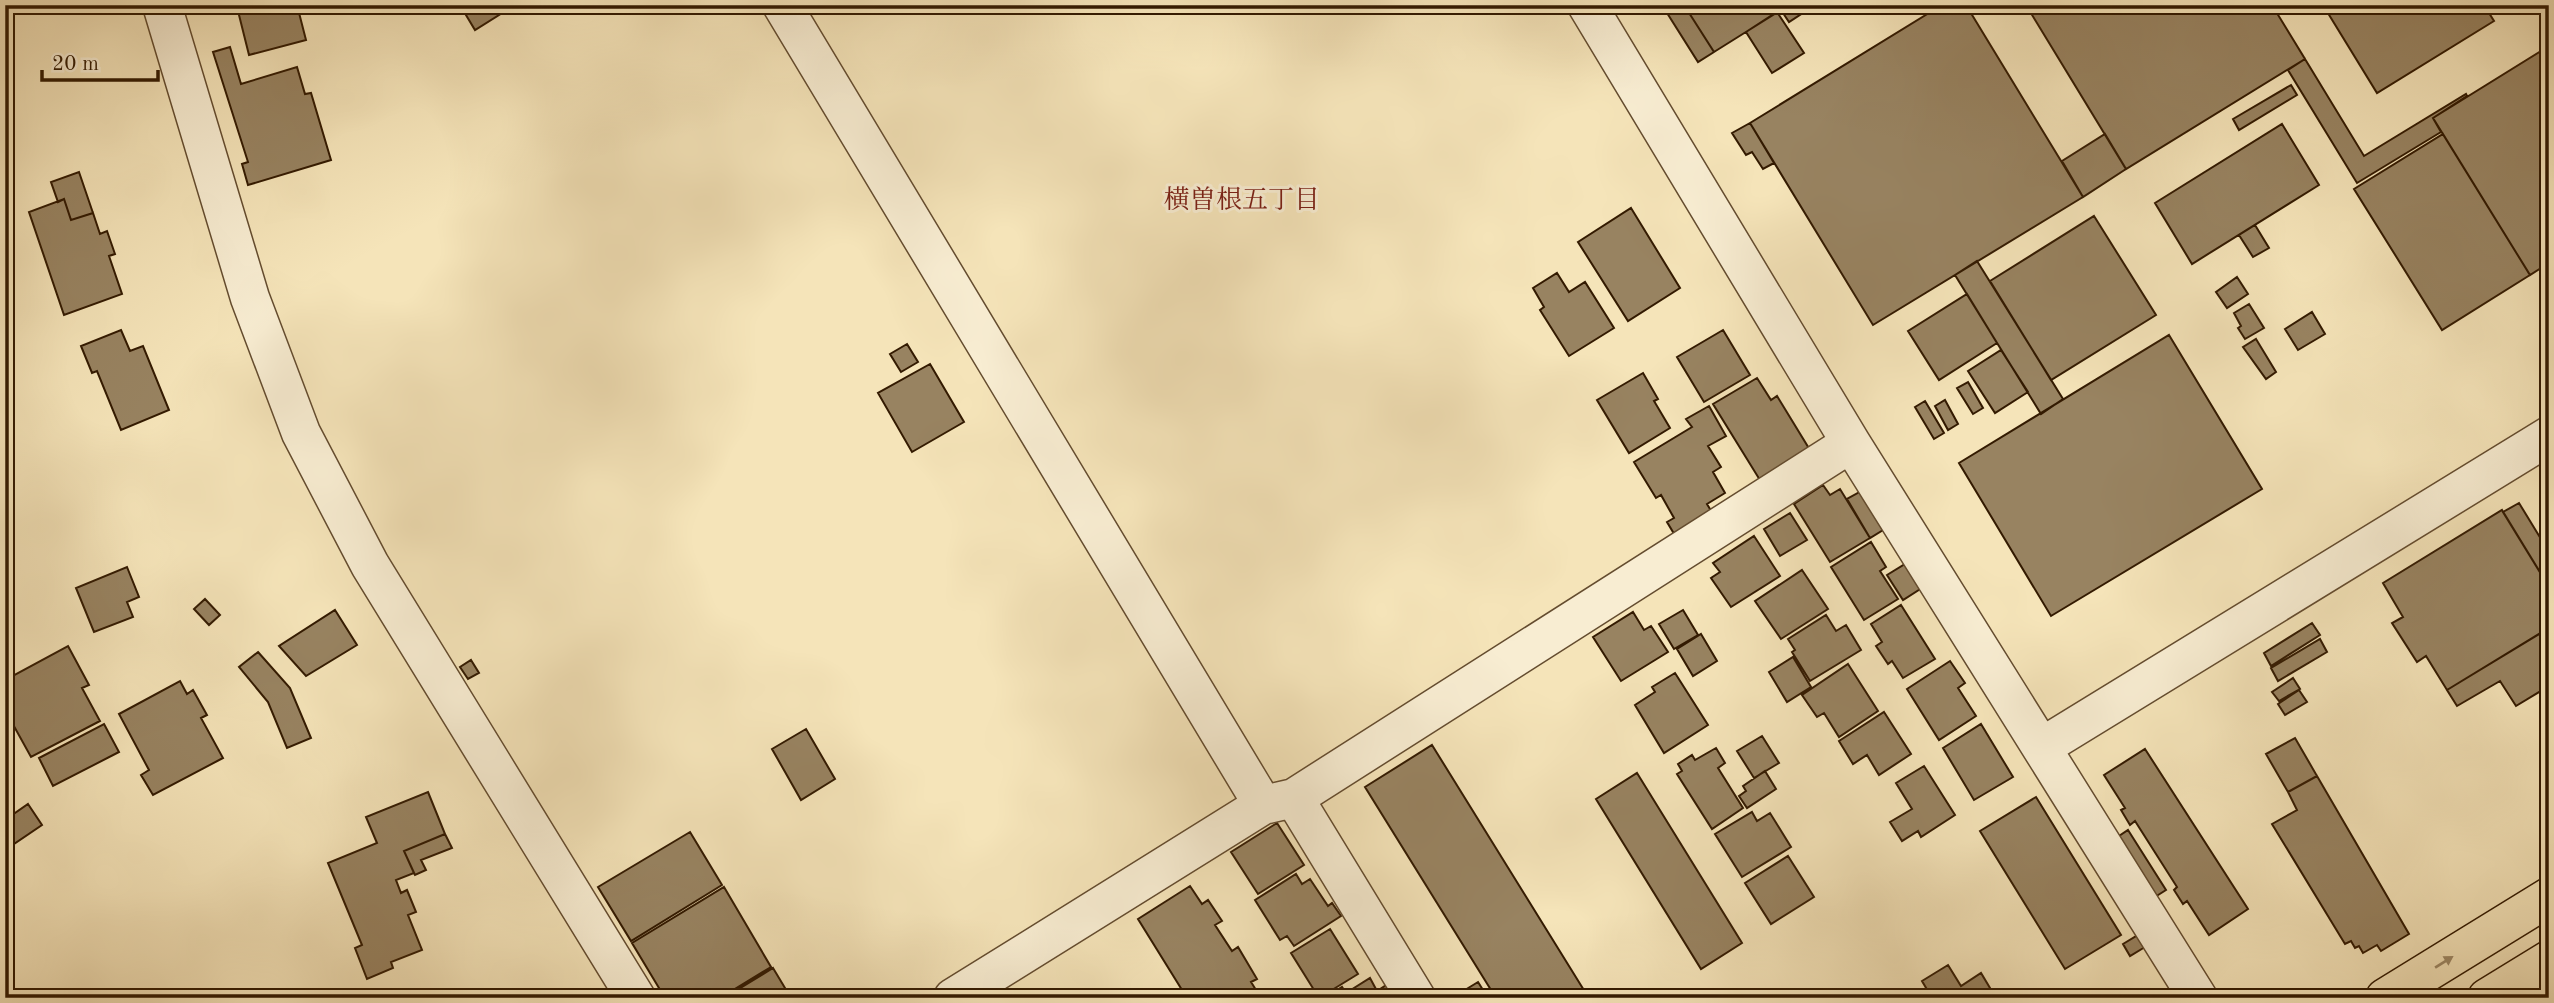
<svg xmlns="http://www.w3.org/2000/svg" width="2554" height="1003" font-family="'Old Standard TT','Noto Serif JP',serif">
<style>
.building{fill:#988361;stroke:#331a01;stroke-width:2}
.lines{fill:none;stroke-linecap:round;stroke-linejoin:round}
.minor-casing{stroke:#644c2f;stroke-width:41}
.highway-casing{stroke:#331a01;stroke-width:41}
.minor{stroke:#f8edd2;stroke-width:38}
.highway{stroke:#f5e4b9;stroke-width:38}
.oneway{fill:#9e8966}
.labels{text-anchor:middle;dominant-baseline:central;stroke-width:6;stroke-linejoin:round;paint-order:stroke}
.neighbourhood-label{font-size:26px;fill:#7a1f14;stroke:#f8edd2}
</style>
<rect width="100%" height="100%" fill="#f5e4b9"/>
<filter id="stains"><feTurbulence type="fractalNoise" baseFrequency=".00286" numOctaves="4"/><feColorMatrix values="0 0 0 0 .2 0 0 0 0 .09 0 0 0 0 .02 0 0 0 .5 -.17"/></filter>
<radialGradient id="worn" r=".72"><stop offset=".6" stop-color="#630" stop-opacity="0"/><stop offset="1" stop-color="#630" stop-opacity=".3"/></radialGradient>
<!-- building -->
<path class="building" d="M260,5H297L306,40L249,55L238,11Z
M460,5H515L475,30Z
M1662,5H1684L1714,52L1698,62Z
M1684,5H1815L1789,22L1781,10L1714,52Z
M1942,5H1966L2083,197L1873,325L1750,123Z
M2026,5H2272L2305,59L2126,169Z
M2323,5H2484L2494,21L2377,93Z
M1777,12L1804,53L1772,73L1746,32Z
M2549,46V263L2530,275L2433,118Z
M230,47L241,84L297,67L305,94L311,93L331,160L248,185L242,164L248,162L213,52Z
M2305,59L2364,156L2466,94L2467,96L2433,118L2441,132L2357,183L2288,70Z
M2291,85L2297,95L2239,130L2233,119Z
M1750,123L1774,163L1763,169L1752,152L1746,155L1732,133Z
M2282,124L2319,185L2192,264L2155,203Z
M2105,134L2126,169L2083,197L2062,161Z
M2443,134L2530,275L2442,330L2354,189Z
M79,172L93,213L71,220L64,199L58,202L51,182Z
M64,199L71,220L93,213L100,234L107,231L115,254L109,256L122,294L64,315L29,212Z
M1631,208L1680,288L1628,321L1578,242Z
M2094,216L2156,315L2051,380L1990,281Z
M2255,225L2269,248L2253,257L2239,235Z
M1977,261L2063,399L2041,414L1955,275Z
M1557,273L1569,292L1585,282L1614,328L1569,356L1540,310L1544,307L1533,288Z
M2237,277L2248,294L2227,308L2216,292Z
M1967,294L1997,343L1939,380L1908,331Z
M2249,304L2264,328L2245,339L2238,328L2241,326L2234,313Z
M2312,312L2325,334L2298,350L2285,329Z
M121,330L130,351L143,346L169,410L121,430L97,371L92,373L81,346Z
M1723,330L1750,375L1704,402L1677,357Z
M2169,335L2262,489L2051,616L1959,463Z
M2256,339L2276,372L2266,379L2243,347Z
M907,344L918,362L901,372L890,354Z
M2001,350L2028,392L1995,413L1968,371Z
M930,364L964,422L912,452L878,393Z
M1643,373L1658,399L1654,401L1670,428L1629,453L1597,400Z
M1757,378L1771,400L1777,396L1813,455L1763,485L1713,404Z
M1968,382L1983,408L1973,414L1957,388Z
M1945,400L1958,424L1948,430L1935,406Z
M1925,401L1944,433L1934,439L1915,407Z
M1709,406L1726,436L1708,446L1721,467L1713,472L1725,493L1707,504L1713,514L1676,537L1667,522L1674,518L1661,495L1656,498L1634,462L1692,427L1686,419Z
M1823,485L1830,495L1840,489L1870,538L1830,562L1794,504Z
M1865,489L1888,527L1870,538L1847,499Z
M2519,503L2549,552V587L2503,512Z
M2502,510L2549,587V628L2447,690L2426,656L2417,662L2392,623L2403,617L2383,583Z
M1790,513L1807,540L1780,556L1764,529Z
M1754,536L1780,576L1731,607L1711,578L1720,572L1713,563Z
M1871,542L1886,567L1880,571L1898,599L1864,620L1831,567Z
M1910,561L1925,586L1903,600L1887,575Z
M127,567L139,597L127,602L133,617L94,632L76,588Z
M1802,570L1828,609L1781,639L1755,601Z
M205,599L220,615L209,625L194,609Z
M1901,605L1935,659L1903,678L1892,661L1888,664L1876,646L1882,642L1871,624Z
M335,610L357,645L306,676L279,646Z
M1683,610L1698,635L1674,649L1659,624Z
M1633,612L1644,630L1651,626L1668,652L1621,681L1593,637Z
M1826,615L1836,631L1846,625L1861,650L1810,681L1792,652L1795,650L1788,639Z
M2312,623L2320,635L2271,666L2264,653Z
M1701,634L1717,661L1693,676L1677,649Z
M2539,634L2549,651V686L2516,706L2500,681L2457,706L2447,690Z
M2320,639L2327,652L2278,681L2271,668Z
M68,646L89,685L82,688L100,721L31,757L5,710V680Z
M258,652L290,688L311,738L287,748L268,702L239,667Z
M1793,657L1811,687L1787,702L1769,672Z
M471,660L479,673L468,679L460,667Z
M1950,661L1965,683L1958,688L1976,716L1939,740L1907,689Z
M1848,664L1878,711L1839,737L1824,713L1817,717L1802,695Z
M1675,673L1708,725L1664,753L1635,705L1655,692L1652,687Z
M2293,678L2300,689L2279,701L2272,692Z
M180,681L187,694L193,690L207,715L201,718L223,758L153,795L141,775L149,770L119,714Z
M2299,690L2307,702L2285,715L2278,704Z
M1884,712L1911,754L1879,775L1867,755L1853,764L1839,741Z
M104,724L119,752L53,786L39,758Z
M1981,724L2013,777L1974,800L1943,748Z
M806,729L835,779L801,800L772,749Z
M1762,736L1779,763L1754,778L1737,751Z
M2295,738L2317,776L2288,792L2266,754Z
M1432,745L1582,987L1589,998H1496L1365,787Z
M1716,748L1725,763L1718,768L1743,808L1712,829L1677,774L1682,771L1678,764L1692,755L1695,760Z
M2145,749L2248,909L2209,935L2187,901L2183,904L2174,890L2177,887L2135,821L2130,825L2121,810L2125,808L2104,775Z
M1924,766L1955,815L1921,837L1918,831L1902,841L1890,822L1912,809L1896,783Z
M1765,771L1776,789L1747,808L1739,796L1746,791L1743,786Z
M1637,773L1742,943L1701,969L1596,799Z
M2317,776L2409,934L2381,951L2377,945L2363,953L2359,946L2355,948L2351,941L2345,944L2272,824L2297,810L2288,792Z
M428,792L445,834L404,851L414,873L396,880L401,893L407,890L416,912L408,915L422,950L391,962L393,968L367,979L355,948L362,945L328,863L377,843L366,817Z
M2036,797L2121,935L2065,969L1980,831Z
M28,804L42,825L5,850V820Z
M1752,812L1757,821L1770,813L1791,847L1742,877L1715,834Z
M1277,823L1304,865L1258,894L1231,852Z
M2128,830L2166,890L2155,897L2116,838Z
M690,832L722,885L631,941L598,887Z
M445,834L452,848L421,860L426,870L415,875L404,851Z
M1788,856L1814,897L1771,924L1745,883Z
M1296,874L1302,884L1310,879L1328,906L1332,903L1341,916L1294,946L1287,936L1280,940L1255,900Z
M1190,886L1202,904L1208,900L1222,921L1215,925L1232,951L1238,947L1257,979L1251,982L1261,998H1187L1138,919Z
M724,887L771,967L720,998H665L632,943Z
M1330,929L1358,974L1319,998L1291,953Z
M2138,935L2145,947L2130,956L2123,944Z
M1948,965L1961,986L1981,973L1996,998H1932L1922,981Z
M773,968L791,998H724Z
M1370,978L1377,991L1391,982L1401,998H1325L1342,987L1346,993Z
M1478,982L1488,998H1452Z"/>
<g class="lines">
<!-- minor casing -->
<g class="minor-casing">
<path id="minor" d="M162,5L250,298L301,433L370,565L636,998
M782,5L1263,805
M1587,5L1851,443L2198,998
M2042,747L2549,436
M1294,798L1416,998
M953,998L1263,805L1294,798L1851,443"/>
</g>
<!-- highway casing -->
<g class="highway-casing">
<path id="highway" d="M2385,998L2549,897
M2487,998L2549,960"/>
</g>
<!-- minor -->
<use href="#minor" class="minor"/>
<!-- highway -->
<use href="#highway" class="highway"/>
</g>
<!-- one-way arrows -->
<defs><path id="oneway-solid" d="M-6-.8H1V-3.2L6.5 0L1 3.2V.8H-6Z" transform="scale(1.75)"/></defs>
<use class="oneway" href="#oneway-solid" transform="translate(2444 962) rotate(-32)"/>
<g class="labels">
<!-- neighbourhood labels -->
<g class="neighbourhood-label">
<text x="1242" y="201">横曽根五丁目</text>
</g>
</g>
<!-- margin -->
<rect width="2554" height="1003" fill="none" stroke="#f5e4b9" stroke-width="28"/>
<rect x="7" y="7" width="2540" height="989" fill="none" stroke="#331a01" stroke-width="3.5"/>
<rect x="14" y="14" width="2526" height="975" fill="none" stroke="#331a01" stroke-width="2"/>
<!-- scale -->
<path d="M42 70v10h116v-10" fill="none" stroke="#331a01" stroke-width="3.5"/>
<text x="52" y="70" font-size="21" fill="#331a01" stroke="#f8edd2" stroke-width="5" paint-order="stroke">20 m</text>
<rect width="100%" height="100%" filter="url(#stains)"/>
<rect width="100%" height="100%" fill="url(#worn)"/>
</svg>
